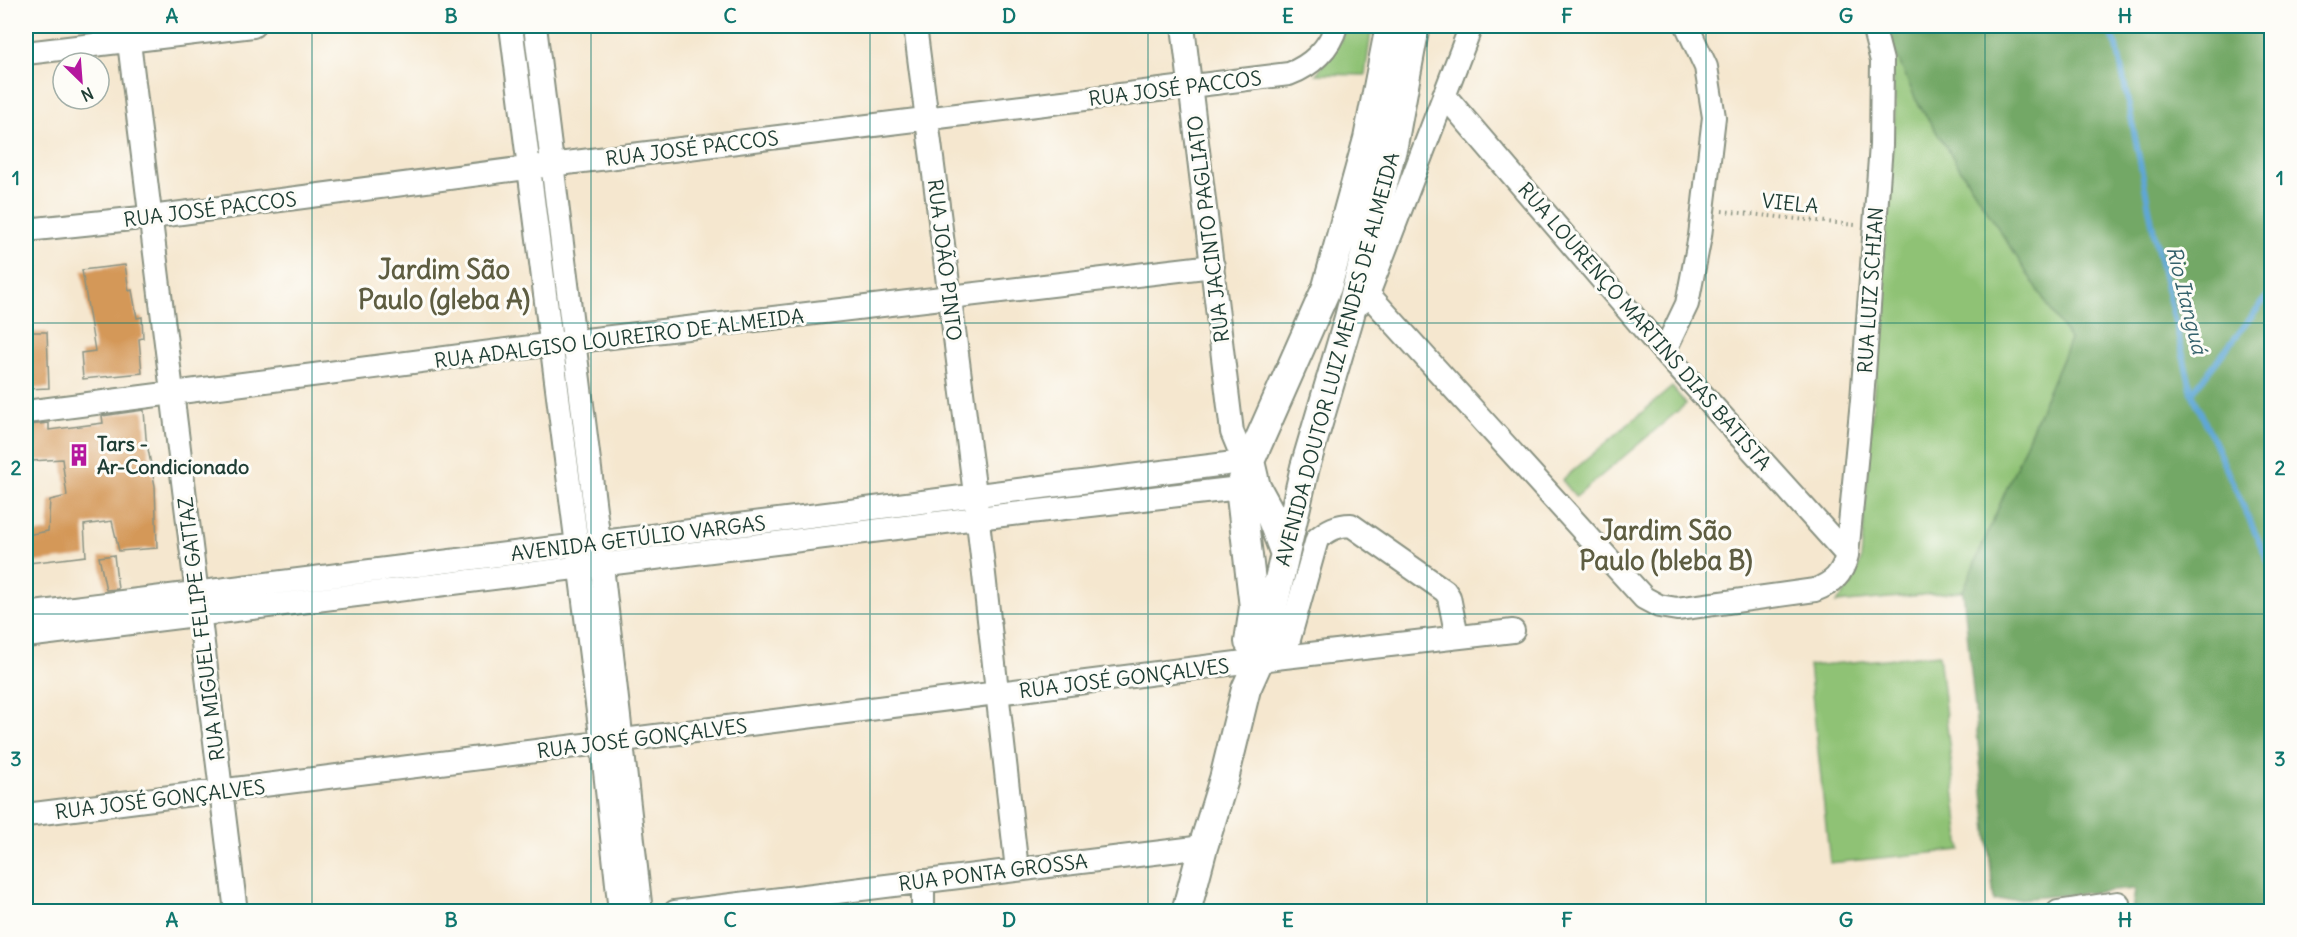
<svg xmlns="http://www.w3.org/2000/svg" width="2297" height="937" font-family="Delius,sans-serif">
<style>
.green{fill:#8fc274;stroke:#578054;stroke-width:1.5}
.forest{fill:#73a866;stroke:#49724d;stroke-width:1.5}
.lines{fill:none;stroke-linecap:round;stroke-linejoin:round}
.stream{stroke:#5ea7d5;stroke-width:6}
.building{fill:#d49859}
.minor-casing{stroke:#8a9282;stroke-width:26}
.major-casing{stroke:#8a9282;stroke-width:32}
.path{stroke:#8a9282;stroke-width:4;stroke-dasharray:1.5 4.5;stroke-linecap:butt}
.minor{stroke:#fff;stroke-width:22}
.major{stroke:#fff;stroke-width:28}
.grid{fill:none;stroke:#0f766e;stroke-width:1.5;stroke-opacity:0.55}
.labels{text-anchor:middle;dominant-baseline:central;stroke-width:6;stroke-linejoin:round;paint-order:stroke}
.street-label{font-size:20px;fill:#1f3d34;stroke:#fdfcf7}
.poi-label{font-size:20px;font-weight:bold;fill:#1f3d34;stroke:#fdfcf7;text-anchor:start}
.water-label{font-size:21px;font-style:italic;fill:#35626c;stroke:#fdfcf7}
.district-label{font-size:26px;font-weight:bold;fill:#5e5d41;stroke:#fdfcf7}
.neatline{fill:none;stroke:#0f766e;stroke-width:2}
.grid-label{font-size:20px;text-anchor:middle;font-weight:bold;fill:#0f766e}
</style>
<rect width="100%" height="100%" fill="#fdfcf7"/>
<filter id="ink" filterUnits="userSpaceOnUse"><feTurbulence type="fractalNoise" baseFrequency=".0167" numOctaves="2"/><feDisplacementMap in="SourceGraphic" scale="12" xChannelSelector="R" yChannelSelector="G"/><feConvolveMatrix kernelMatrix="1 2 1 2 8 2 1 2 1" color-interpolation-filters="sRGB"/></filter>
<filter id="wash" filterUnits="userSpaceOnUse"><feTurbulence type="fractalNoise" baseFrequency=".008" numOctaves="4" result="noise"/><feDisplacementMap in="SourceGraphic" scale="24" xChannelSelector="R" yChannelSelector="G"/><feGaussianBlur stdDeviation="1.35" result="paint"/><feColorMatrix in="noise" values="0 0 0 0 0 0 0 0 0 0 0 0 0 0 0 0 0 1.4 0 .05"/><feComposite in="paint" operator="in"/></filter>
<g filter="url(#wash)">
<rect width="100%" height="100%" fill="#f5e7cf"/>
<!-- green -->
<path class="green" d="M1345,26H1372L1365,75L1316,74L1340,41Z
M1887,32L1916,100L2070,340L1963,591L1836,603L1851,585L1861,560L1895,106Z
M1672,387L1686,404L1576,497L1562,480Z
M1939,654L1961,850L1830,863L1809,666Z"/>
<!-- forest -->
<path class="forest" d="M1884,26H2271V911H2132L2135,889L1994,901L1963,591L2070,340L1916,100Z"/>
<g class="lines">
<!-- stream -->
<path class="stream" d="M2108,26L2117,46L2156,243L2192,393L2272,570
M2192,393L2267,297L2272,293"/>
</g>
<g id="blocks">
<!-- building -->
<path class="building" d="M125,265L129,291L132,290L137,318L142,317L143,338L139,339L142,373L83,379L81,353L95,351L82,270Z
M26,332H47L49,388L26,389Z
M144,410L146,438L155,486L157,548L119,551L112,521L84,525L86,556L29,563L26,535L48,531L50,500L67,496L62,459L32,461L29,425L49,423V430L103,423L102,416Z
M114,555L118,589L106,590L99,557Z"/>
</g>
</g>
<g filter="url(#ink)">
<use href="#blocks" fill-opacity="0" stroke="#8a9282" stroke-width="1.5"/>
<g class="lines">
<!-- minor casing -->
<g class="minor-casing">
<path id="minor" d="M127,26L236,912
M511,26L602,743L620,912
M535,26L602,566L641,912
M915,26L975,494L1017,870
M1183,26L1232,432L1239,449L1250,461
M26,53L253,26
M1444,95L1664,352L1847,555
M26,230L151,217L534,167L1289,74C1311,66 1330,48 1336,26
M1368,294L1644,598L1659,606L1677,609L1815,590C1833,583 1842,575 1847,555L1862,400L1881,145L1882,61L1873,26
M1361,303L1368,294L1471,26
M1664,352L1687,304L1700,236L1714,117L1706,67L1687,26
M26,412L569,342L1213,266
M26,614L1250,461
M26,636L977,518L1240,488
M1284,657L1317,539C1328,530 1337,525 1351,525L1445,591L1449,597L1457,637
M26,815L1284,657L1513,631
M923,881V912
M675,912L1203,847
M2058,912L2118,903"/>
</g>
<!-- major casing -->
<g class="major-casing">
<path id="major" d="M1250,461L1256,487L1268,509L1285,554
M1249,642L1254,607L1240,488L1250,461L1327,287L1368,139L1390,26
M1186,912L1203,847L1224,779L1246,689L1259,660L1273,606L1305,467L1349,318L1393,145L1415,26"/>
</g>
<!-- path -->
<path class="path" d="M1722,211L1855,225"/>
<!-- minor -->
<use href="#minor" class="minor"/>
<!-- major -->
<use href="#major" class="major"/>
</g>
</g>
<!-- grid -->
<path class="grid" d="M312,26V912M591,26V912M870,26V912M1148,26V912M1427,26V912M1706,26V912M1985,26V912M26,323H2272M26,614H2272"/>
<!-- icons -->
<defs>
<g id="building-bare" transform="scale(1.8)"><path d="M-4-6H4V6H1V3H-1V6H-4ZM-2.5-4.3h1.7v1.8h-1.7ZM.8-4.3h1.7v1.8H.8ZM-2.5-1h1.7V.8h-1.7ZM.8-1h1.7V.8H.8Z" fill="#b5179e" stroke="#fdfcf7" stroke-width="2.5" paint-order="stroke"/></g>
</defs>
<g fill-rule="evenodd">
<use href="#building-bare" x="79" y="455"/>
</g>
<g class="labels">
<!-- street labels -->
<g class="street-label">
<text transform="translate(1175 88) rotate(-7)">RUA JOSÉ PACCOS</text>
<text transform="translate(692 148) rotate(-7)">RUA JOSÉ PACCOS</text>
<text transform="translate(1790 203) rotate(6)">VIELA</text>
<text transform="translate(210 209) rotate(-7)">RUA JOSÉ PACCOS</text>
<text transform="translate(1208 229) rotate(-97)">RUA JACINTO PAGLIATO</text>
<text transform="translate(945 260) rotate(83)">RUA JOÃO PINTO</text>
<text transform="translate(1870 290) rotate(-86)">RUA LUIZ SCHIAN</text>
<text transform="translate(1645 326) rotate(49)">RUA LOURENÇO MARTINS DIAS BATISTA</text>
<text transform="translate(619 338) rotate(-7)">RUA ADALGISO LOUREIRO DE ALMEIDA</text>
<text transform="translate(1337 359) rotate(-75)">AVENIDA DOUTOR LUIZ MENDES DE ALMEIDA</text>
<text transform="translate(638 538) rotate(-7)">AVENIDA GETÚLIO VARGAS</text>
<text transform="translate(201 629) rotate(-97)">RUA MIGUEL FELIPE GATTAZ</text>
<text transform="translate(1124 678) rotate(-7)">RUA JOSÉ GONÇALVES</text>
<text transform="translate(642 738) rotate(-7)">RUA JOSÉ GONÇALVES</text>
<text transform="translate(160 799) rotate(-7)">RUA JOSÉ GONÇALVES</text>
<text transform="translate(993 872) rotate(-7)">RUA PONTA GROSSA</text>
</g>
<!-- poi labels -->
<g class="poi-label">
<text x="97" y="443">Tars -<tspan x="97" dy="23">Ar-Condicionado</tspan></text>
</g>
<!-- water labels -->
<g class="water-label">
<text transform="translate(2187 300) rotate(76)">Rio Itanguá</text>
</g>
<!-- district labels -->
<g class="district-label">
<text x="444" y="269">Jardim São<tspan x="444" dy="30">Paulo (gleba A)</tspan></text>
<text x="1666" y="530">Jardim São<tspan x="1666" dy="30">Paulo (bleba B)</tspan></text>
</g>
</g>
<!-- margin -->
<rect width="2297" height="937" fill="none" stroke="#fdfcf7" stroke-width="66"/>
<!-- north arrow -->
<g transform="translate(81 81) rotate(155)"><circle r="28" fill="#fdfcf7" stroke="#a4b0a9" stroke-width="1.5"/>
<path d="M0-4.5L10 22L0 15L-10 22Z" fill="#b5179e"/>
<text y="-9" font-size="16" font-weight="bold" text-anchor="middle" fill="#1f3d34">N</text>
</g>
<rect x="33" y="33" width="2231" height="871" class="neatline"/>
<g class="grid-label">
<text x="172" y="23">A</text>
<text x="451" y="23">B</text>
<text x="730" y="23">C</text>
<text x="1009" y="23">D</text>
<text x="1288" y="23">E</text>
<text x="1567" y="23">F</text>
<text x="1846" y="23">G</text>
<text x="2125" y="23">H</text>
<text x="16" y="185">1</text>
<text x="2280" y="185">1</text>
<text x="16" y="475">2</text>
<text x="2280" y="475">2</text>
<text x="16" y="766">3</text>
<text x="2280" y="766">3</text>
<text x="172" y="927">A</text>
<text x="451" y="927">B</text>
<text x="730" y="927">C</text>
<text x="1009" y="927">D</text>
<text x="1288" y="927">E</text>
<text x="1567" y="927">F</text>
<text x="1846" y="927">G</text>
<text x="2125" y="927">H</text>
</g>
</svg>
